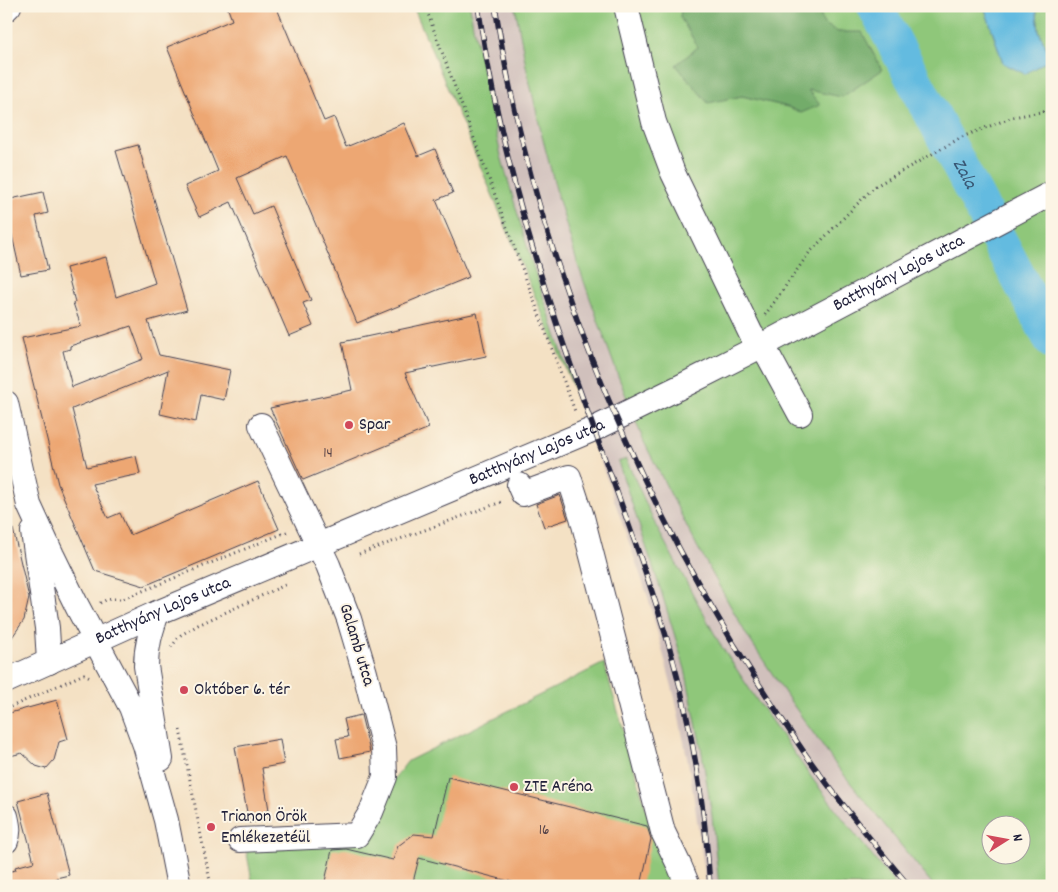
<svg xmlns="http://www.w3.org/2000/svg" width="1058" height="892" font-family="Dekko,sans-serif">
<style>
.industrial{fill:#d0c0bc}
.green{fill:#8fc77a;stroke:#58745a;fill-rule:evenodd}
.forest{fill:#73ac6a;stroke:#4a6752}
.water{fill:#63bbe0;stroke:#426e8e}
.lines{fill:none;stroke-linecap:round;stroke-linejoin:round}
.river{stroke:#63bbe0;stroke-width:36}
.building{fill:#eda773;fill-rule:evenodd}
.minor-casing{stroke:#423f50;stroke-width:26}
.path{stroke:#423f50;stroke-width:3;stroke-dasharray:1 4;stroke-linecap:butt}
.minor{stroke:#fff;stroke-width:24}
.rail-casing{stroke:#22223b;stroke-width:5.5}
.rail{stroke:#fcf5e5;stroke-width:4;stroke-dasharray:11;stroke-linecap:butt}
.poi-dot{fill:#d1495b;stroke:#fcf5e5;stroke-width:2}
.labels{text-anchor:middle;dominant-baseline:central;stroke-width:4;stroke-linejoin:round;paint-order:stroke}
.number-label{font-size:15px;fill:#554349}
.street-label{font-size:18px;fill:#22223b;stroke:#fcf5e5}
.poi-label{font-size:18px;fill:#22223b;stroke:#fcf5e5;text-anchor:start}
.water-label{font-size:19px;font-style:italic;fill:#395875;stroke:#fcf5e5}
</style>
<rect width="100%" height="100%" fill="#fcf5e5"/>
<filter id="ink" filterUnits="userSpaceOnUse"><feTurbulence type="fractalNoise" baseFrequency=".02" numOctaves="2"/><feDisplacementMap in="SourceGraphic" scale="10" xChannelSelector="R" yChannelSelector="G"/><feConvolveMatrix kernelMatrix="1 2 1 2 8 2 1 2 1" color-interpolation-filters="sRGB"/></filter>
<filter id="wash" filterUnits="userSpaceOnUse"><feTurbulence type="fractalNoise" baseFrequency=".0096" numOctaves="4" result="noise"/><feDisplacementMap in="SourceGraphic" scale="20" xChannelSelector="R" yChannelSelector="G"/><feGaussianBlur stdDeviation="1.12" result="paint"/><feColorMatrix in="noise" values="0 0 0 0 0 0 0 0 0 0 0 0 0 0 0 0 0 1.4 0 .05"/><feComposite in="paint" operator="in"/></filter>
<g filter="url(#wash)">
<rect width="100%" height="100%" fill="#f4e1c4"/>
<!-- industrial -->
<path class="industrial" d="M470,6H515L526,66L542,136L558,197L578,265L617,373L644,442L697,546L746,634L836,765L934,886H897L879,865L813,781L758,702L720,644L656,526L625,459L618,462L662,594L685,669L701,747L712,816L719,886H705L704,868L690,772L675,698L648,597L608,482L576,394L531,260L501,156L473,26Z"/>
<!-- green -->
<path class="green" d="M413,6H470L473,26L501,156L531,260L576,394Z
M515,6H682L680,17L698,47L708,102L742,96L788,107L801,113L807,90L862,33L838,32L822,23L818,6H984L1003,62L1051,58L1039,31L1036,6H1052V886H934L836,765L789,699L746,634L697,546L644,442L617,373L578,265L558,197L542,136L526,66ZM990,824H1020V854H990Z
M626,459L656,526L720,644L758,702L814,781L879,865L897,886H719L712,816L701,747L685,669L662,594L618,462Z
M604,663L647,812L679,886H253L244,838L356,826L408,761Z"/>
<!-- forest -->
<path class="forest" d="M682,6H818L823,23L838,32H862L882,70L842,97L808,90L820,105L801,113L788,107L742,96L708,103L676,65L698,47L680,17Z"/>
<!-- water -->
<path class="water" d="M984,6H1036L1039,31L1051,58L1025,74L1003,63Z"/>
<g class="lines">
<!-- river -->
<path class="river" id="s1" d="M875,6L1052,341"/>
</g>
<g id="blocks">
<!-- building -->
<path class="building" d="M227,6H276L324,121L334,117L346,147L404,123L418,156L435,149L453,193L436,200L469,277L357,323L287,156L237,178L253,214L271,206L311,300L303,303L313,326L289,336L231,202L199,217L185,186L218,171L167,47L232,20Z
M138,145L187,310L148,321L159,355L230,370L224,400L201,395L196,422L160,414L168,370L72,409L87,467L136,456L140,474L92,484L108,518L120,513L130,535L258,481L279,529L144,586L95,571L58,484L22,338L81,326L73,303L75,302L66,268L106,257L116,297L155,283L116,151ZM131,326L143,359L72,387L63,351L70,349V346Z
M43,192L48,213L36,216L48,270L21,275L6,209V200Z
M477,313L486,356L405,373L429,428L303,480L270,408L352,390L342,342Z
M560,495L568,519L544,527L536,504Z
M13,529L29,598L24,620L6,646V530Z
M57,700L68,739L59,742L54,760L46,769L36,766L22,753L6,757V714Z
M361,715L370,752L340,758L336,739L348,737L344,719Z
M280,739L284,764L262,768L269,810L266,811L268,819L249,823L235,747Z
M448,777L647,826L651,839L641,886H528L419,858L412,886H324L332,850L346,849L393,860L398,846L414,834L434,836Z
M47,793L69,875L56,878L58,886H6V872L16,870L15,867L34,862L18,801Z"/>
</g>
</g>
<g filter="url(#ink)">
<use href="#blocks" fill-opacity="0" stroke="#423f50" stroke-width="1"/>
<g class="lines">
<!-- minor casing -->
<g class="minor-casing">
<g id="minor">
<path d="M626,6L654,122L673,173L751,334L768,355L800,414"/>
<path d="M6,9L9,6"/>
<path d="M6,403L29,505L52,555L77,606L131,707L145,745L166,820L179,886"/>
<path d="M519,485L523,494L569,477L582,517L663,832L680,867L688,886"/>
<path d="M33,532L47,628L49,662"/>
<path d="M157,613C151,631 146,646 146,666L161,759"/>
<path id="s2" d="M6,681L157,613L594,429L682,386L761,346L1052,193"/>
<path d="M6,816C8,825 10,832 6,841"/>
<path d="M240,840L357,835L371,812L385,777L384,748L365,673L349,619L328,565L261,425"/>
</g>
</g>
<!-- path -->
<path class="path" d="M425,6L576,414
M765,315L809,253L874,187L962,137L1013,117L1052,110
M359,554L504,501
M100,603L108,599H123L289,531
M171,647L181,635L198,625L285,585
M6,709L84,674L90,677
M180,730L211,886"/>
<!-- minor -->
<use href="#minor" class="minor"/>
<!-- rail casing -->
<g class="rail-casing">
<path id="rail" d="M478,6C494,116 523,225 559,331C590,423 627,514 657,607C687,697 704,791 710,886
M495,6C532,244 628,482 759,684C776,710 793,737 811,762C842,805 875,845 909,886"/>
</g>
<!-- rail -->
<use href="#rail" class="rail"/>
</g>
</g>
<!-- markers -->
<g class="poi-dot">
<circle cx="349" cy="425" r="5"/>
<circle cx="184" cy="690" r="5"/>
<circle cx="514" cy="787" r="5"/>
<circle cx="211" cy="827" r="5"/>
</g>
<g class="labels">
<!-- number labels -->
<g class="number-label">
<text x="328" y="454">14</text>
<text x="544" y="831">16</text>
</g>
<!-- street labels -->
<g class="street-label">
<text stroke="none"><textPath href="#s2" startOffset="982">Batthyány Lajos utca</textPath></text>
<text stroke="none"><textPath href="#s2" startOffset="578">Batthyány Lajos utca</textPath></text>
<text stroke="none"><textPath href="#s2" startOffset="172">Batthyány Lajos utca</textPath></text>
<text transform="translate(356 645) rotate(73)">Galamb utca</text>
</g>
<!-- poi labels -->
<g class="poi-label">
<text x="359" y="425">Spar</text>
<text x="194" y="690">Október 6. tér</text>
<text x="524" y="787">ZTE Aréna</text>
<text x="221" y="817">Trianon Örök<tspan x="221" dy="21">Emlékezetéül</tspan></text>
</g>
<!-- water labels -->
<g class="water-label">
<text stroke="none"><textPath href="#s1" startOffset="190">Zala</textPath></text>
</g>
</g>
<!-- margin -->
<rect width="1058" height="892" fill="none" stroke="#fcf5e5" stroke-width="25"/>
<!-- north arrow -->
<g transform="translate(1006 840) rotate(79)"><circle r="24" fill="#fcf5e5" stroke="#a5a1a1"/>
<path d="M0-4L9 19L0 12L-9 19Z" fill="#d1495b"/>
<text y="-8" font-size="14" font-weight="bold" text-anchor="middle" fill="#22223b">N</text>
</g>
</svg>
